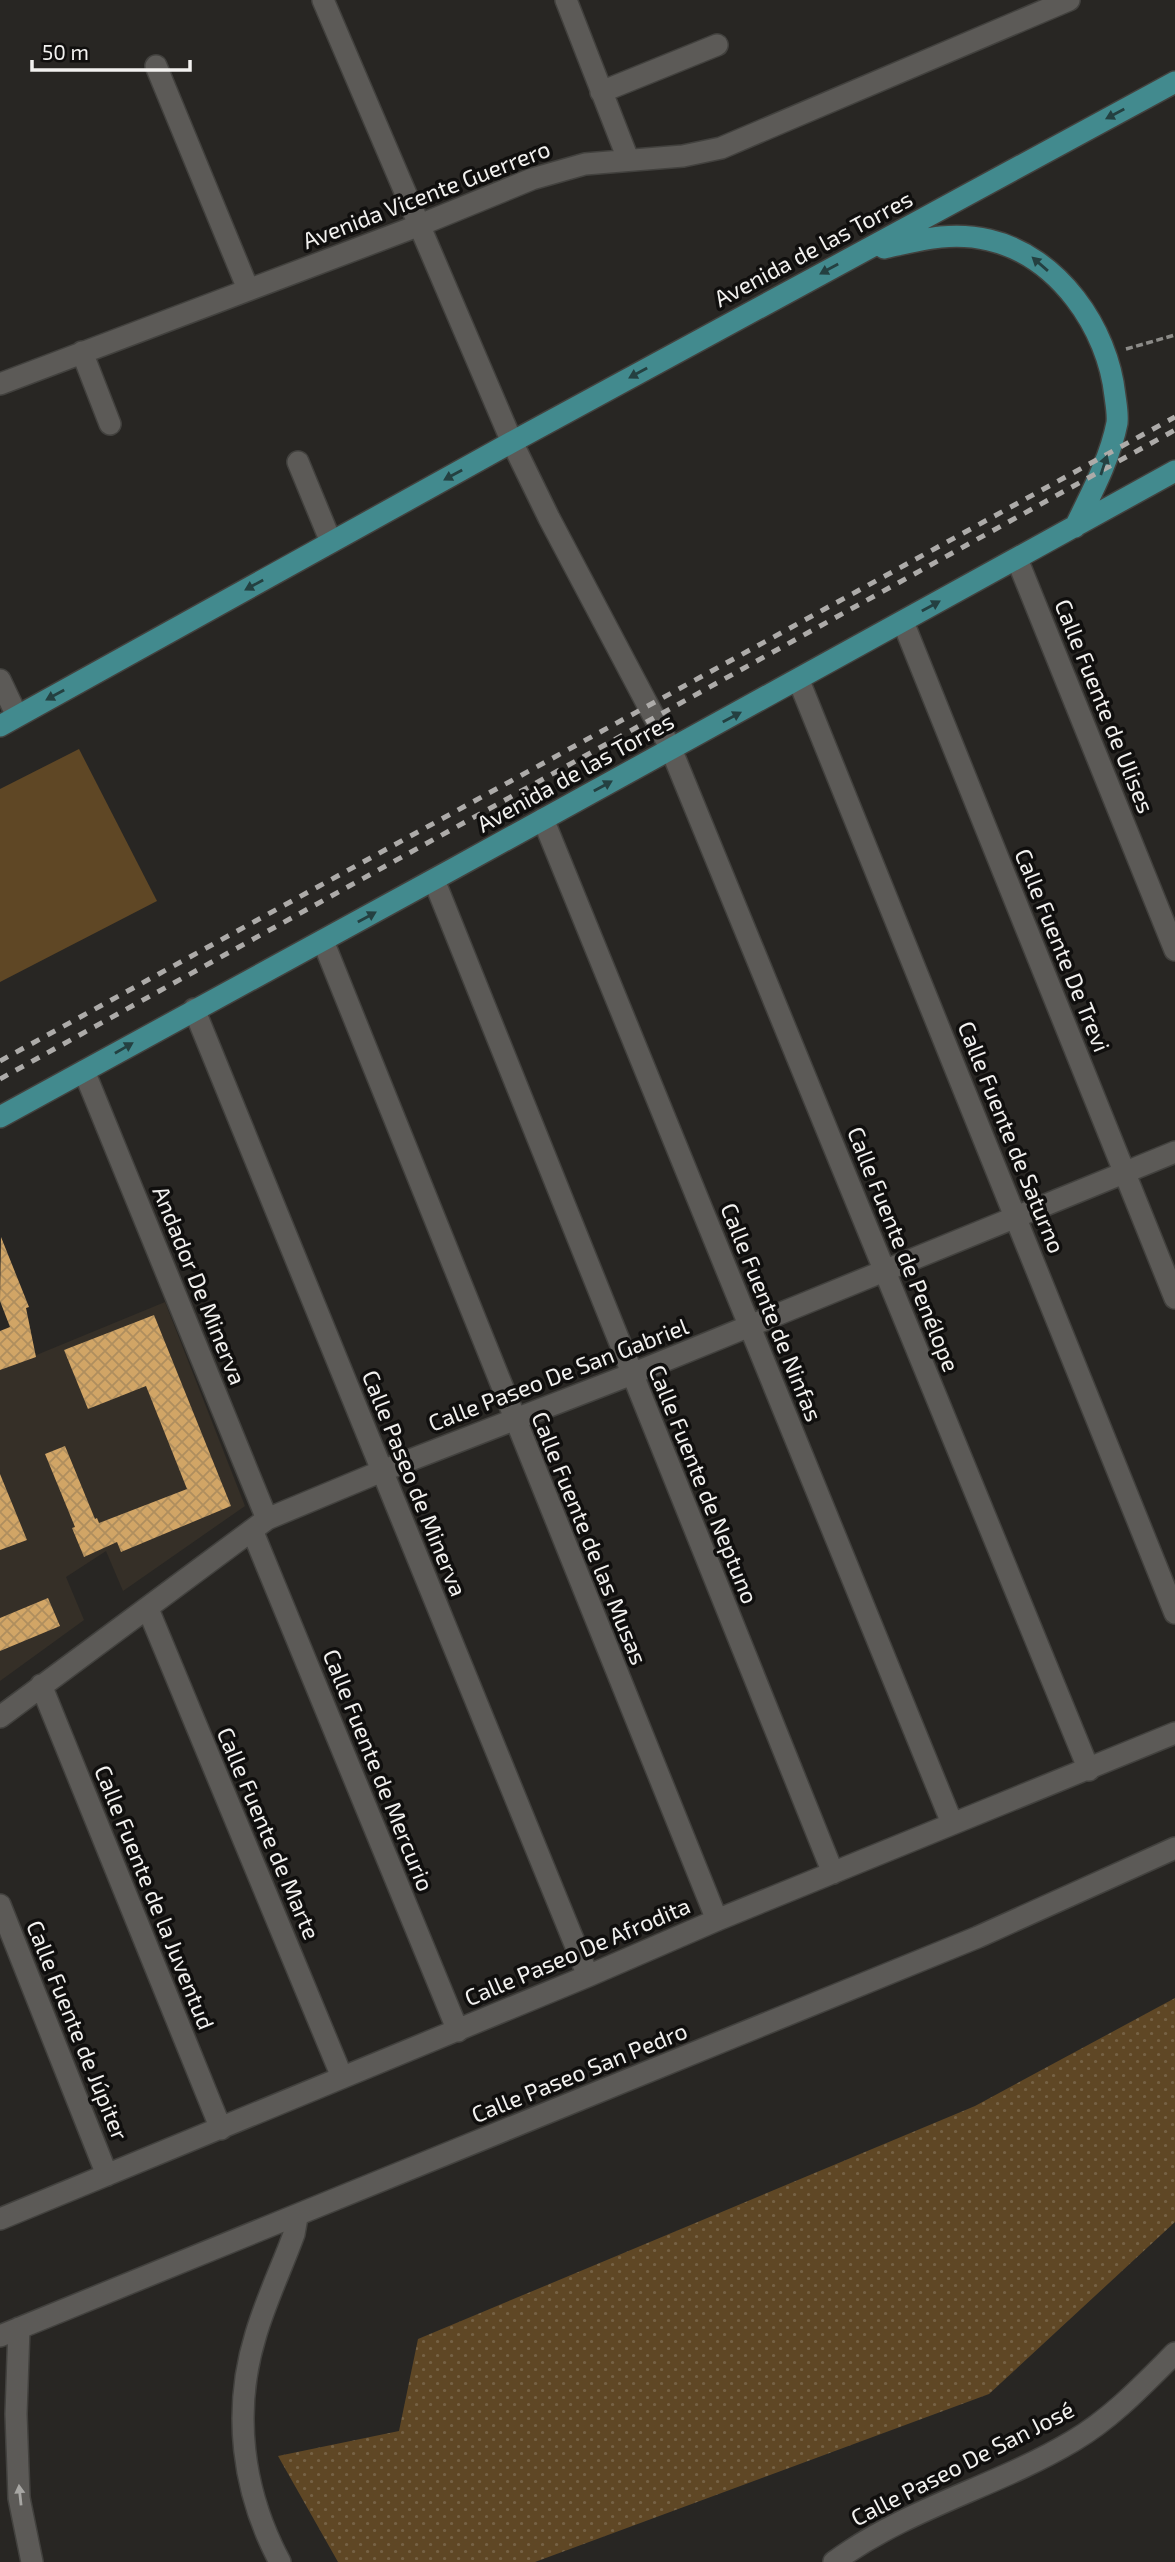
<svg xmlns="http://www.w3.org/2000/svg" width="1175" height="2562" font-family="'Exo 2',sans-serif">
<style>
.built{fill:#352f27}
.grass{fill:url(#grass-dots)}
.garden{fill:#5f4725}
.building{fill:url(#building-cross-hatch)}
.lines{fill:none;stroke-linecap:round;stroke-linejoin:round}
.minor-casing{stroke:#42413e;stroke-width:24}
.major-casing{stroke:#42413e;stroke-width:24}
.path{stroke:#8c8b88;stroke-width:3.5;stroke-dasharray:7 3.5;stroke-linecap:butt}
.minor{stroke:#5c5a57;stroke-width:21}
.major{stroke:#428a8e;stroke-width:21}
.rail{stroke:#adaba9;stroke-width:5;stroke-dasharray:9 9;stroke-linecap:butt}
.oneway{fill:#244041}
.oneway2{fill:#a7a6a3}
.labels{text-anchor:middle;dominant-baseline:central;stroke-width:7;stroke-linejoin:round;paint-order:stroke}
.street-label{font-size:23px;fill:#f2f1ef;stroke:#100f0e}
</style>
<defs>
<pattern id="grass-dots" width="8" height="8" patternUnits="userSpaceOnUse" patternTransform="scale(1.75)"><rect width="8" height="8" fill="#5f4725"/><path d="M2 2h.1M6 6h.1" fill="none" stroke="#766245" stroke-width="1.8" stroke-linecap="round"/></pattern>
<pattern id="building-cross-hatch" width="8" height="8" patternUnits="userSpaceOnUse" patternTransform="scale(1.75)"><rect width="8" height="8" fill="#d1a566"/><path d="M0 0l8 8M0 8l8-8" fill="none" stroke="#af8e5e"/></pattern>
</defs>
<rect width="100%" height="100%" fill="#282623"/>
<!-- built -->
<path class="built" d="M165,1302L245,1506L123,1591L106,1551L66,1577L84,1620L0,1681V1370Z"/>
<!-- grass -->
<path class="grass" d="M1175,1998V2222L989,2394L535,2562H338L278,2456L399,2431L418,2339L975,2106Z"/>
<!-- garden -->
<path class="garden" d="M79,749L157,901L0,982V789Z"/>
<!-- building -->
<path class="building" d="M1,1237L29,1307L26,1308L36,1357L0,1370V1331L10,1327L0,1301Z
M154,1315L231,1506L121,1552L117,1542L84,1557L72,1528L75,1527L45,1454L65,1446L95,1519L97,1518L99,1523L187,1489L146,1386L88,1409L64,1350Z
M0,1474L27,1540L0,1550Z
M48,1598L60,1626L0,1651V1618Z"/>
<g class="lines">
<!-- minor casing -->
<g class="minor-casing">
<path id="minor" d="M323,0L512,442L549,518L671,749L1089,1770
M566,0L628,159
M156,66L248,289
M601,92L717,45
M82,352L110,424
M0,384L420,225L532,179L585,164L683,156L721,148L1069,0
M298,462L331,542
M1017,559L1175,950
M903,622L1175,1298
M0,680L17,716
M799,681L1175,1613
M543,819L952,1823
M434,880L833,1873
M323,941L717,1920
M194,1009L588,1976
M84,1071L267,1519
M252,1530L458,2031
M148,1609L342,2077
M41,1685L221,2129
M0,1717L267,1519L382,1471L632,1374L1175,1152
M0,1905L107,2175
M0,2219L588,1976L717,1920L1175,1733
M19,2328L16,2414L19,2498L32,2562
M0,2336L978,1937L1175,1848
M280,2562C242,2491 232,2411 256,2334C266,2300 282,2267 294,2234L297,2217
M834,2562C907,2508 996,2487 1073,2441C1112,2418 1143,2385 1175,2353"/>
</g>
<!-- major casing -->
<g class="major-casing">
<path id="major" d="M884,248C920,240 951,231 989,240C1058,256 1108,328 1115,396C1116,404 1118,414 1117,423C1110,459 1091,494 1075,527
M0,726L512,442L1175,82
M0,1117C392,902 784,689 1175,471"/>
</g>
<!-- path -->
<path class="path" d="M1126,349L1175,335"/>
<!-- minor -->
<use href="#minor" class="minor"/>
<!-- major -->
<use href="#major" class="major"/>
<!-- rail -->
<path class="rail" d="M0,1061L1175,417
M0,1079L1175,430"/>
</g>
<!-- one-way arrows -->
<defs><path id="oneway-solid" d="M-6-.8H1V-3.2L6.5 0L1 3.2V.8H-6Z" transform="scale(1.75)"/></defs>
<g class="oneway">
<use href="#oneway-solid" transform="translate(1115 114) rotate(152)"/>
<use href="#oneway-solid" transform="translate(1040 264) rotate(-139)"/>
<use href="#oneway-solid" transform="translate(829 269) rotate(151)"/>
<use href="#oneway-solid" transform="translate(638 373) rotate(151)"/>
<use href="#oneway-solid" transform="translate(1104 465) rotate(-72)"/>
<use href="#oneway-solid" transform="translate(453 475) rotate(151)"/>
<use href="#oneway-solid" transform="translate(254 585) rotate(151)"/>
<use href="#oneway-solid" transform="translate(931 606) rotate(-29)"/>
<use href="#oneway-solid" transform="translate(55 695) rotate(151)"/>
<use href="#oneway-solid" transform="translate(732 717) rotate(-28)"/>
<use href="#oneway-solid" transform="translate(603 786) rotate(-29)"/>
<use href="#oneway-solid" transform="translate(367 917) rotate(-29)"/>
<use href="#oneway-solid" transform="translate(124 1048) rotate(-30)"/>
</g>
<use class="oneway2" href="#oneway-solid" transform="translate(20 2495) rotate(-96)"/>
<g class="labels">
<!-- street labels -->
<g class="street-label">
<text transform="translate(426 194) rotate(-21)">Avenida Vicente Guerrero</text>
<text transform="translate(813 248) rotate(-28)">Avenida de las Torres</text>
<text transform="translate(1105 706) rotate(68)">Calle Fuente de Ulises</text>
<text transform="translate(575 772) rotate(-29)">Avenida de las Torres</text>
<text transform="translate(1063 950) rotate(68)">Calle Fuente De Trevi</text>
<text transform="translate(1012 1137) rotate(68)">Calle Fuente de Saturno</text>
<text transform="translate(904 1249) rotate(68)">Calle Fuente de Penélope</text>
<text transform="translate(200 1285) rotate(68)">Andador De Minerva</text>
<text transform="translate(772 1312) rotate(68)">Calle Fuente de Ninfas</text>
<text transform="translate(558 1374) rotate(-21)">Calle Paseo De San Gabriel</text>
<text transform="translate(415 1483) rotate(68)">Calle Paseo de Minerva</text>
<text transform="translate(704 1484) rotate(68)">Calle Fuente de Neptuno</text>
<text transform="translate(590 1538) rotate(68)">Calle Fuente de las Musas</text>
<text transform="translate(379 1770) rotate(68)">Calle Fuente de Mercurio</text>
<text transform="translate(269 1833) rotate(67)">Calle Fuente de Marte</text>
<text transform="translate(155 1897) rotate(68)">Calle Fuente de la Juventud</text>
<text transform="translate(577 1951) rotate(-23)">Calle Paseo De Afrodita</text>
<text transform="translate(78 2030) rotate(68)">Calle Fuente de Júpiter</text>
<text transform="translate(579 2072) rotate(-22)">Calle Paseo San Pedro</text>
<text transform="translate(962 2463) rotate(-27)">Calle Paseo De San José</text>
</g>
</g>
<!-- scale -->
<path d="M32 60v10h158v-10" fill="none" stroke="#f2f1ef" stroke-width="3.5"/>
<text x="42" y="60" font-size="21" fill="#f2f1ef" stroke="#100f0e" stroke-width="5" paint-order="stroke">50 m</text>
</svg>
